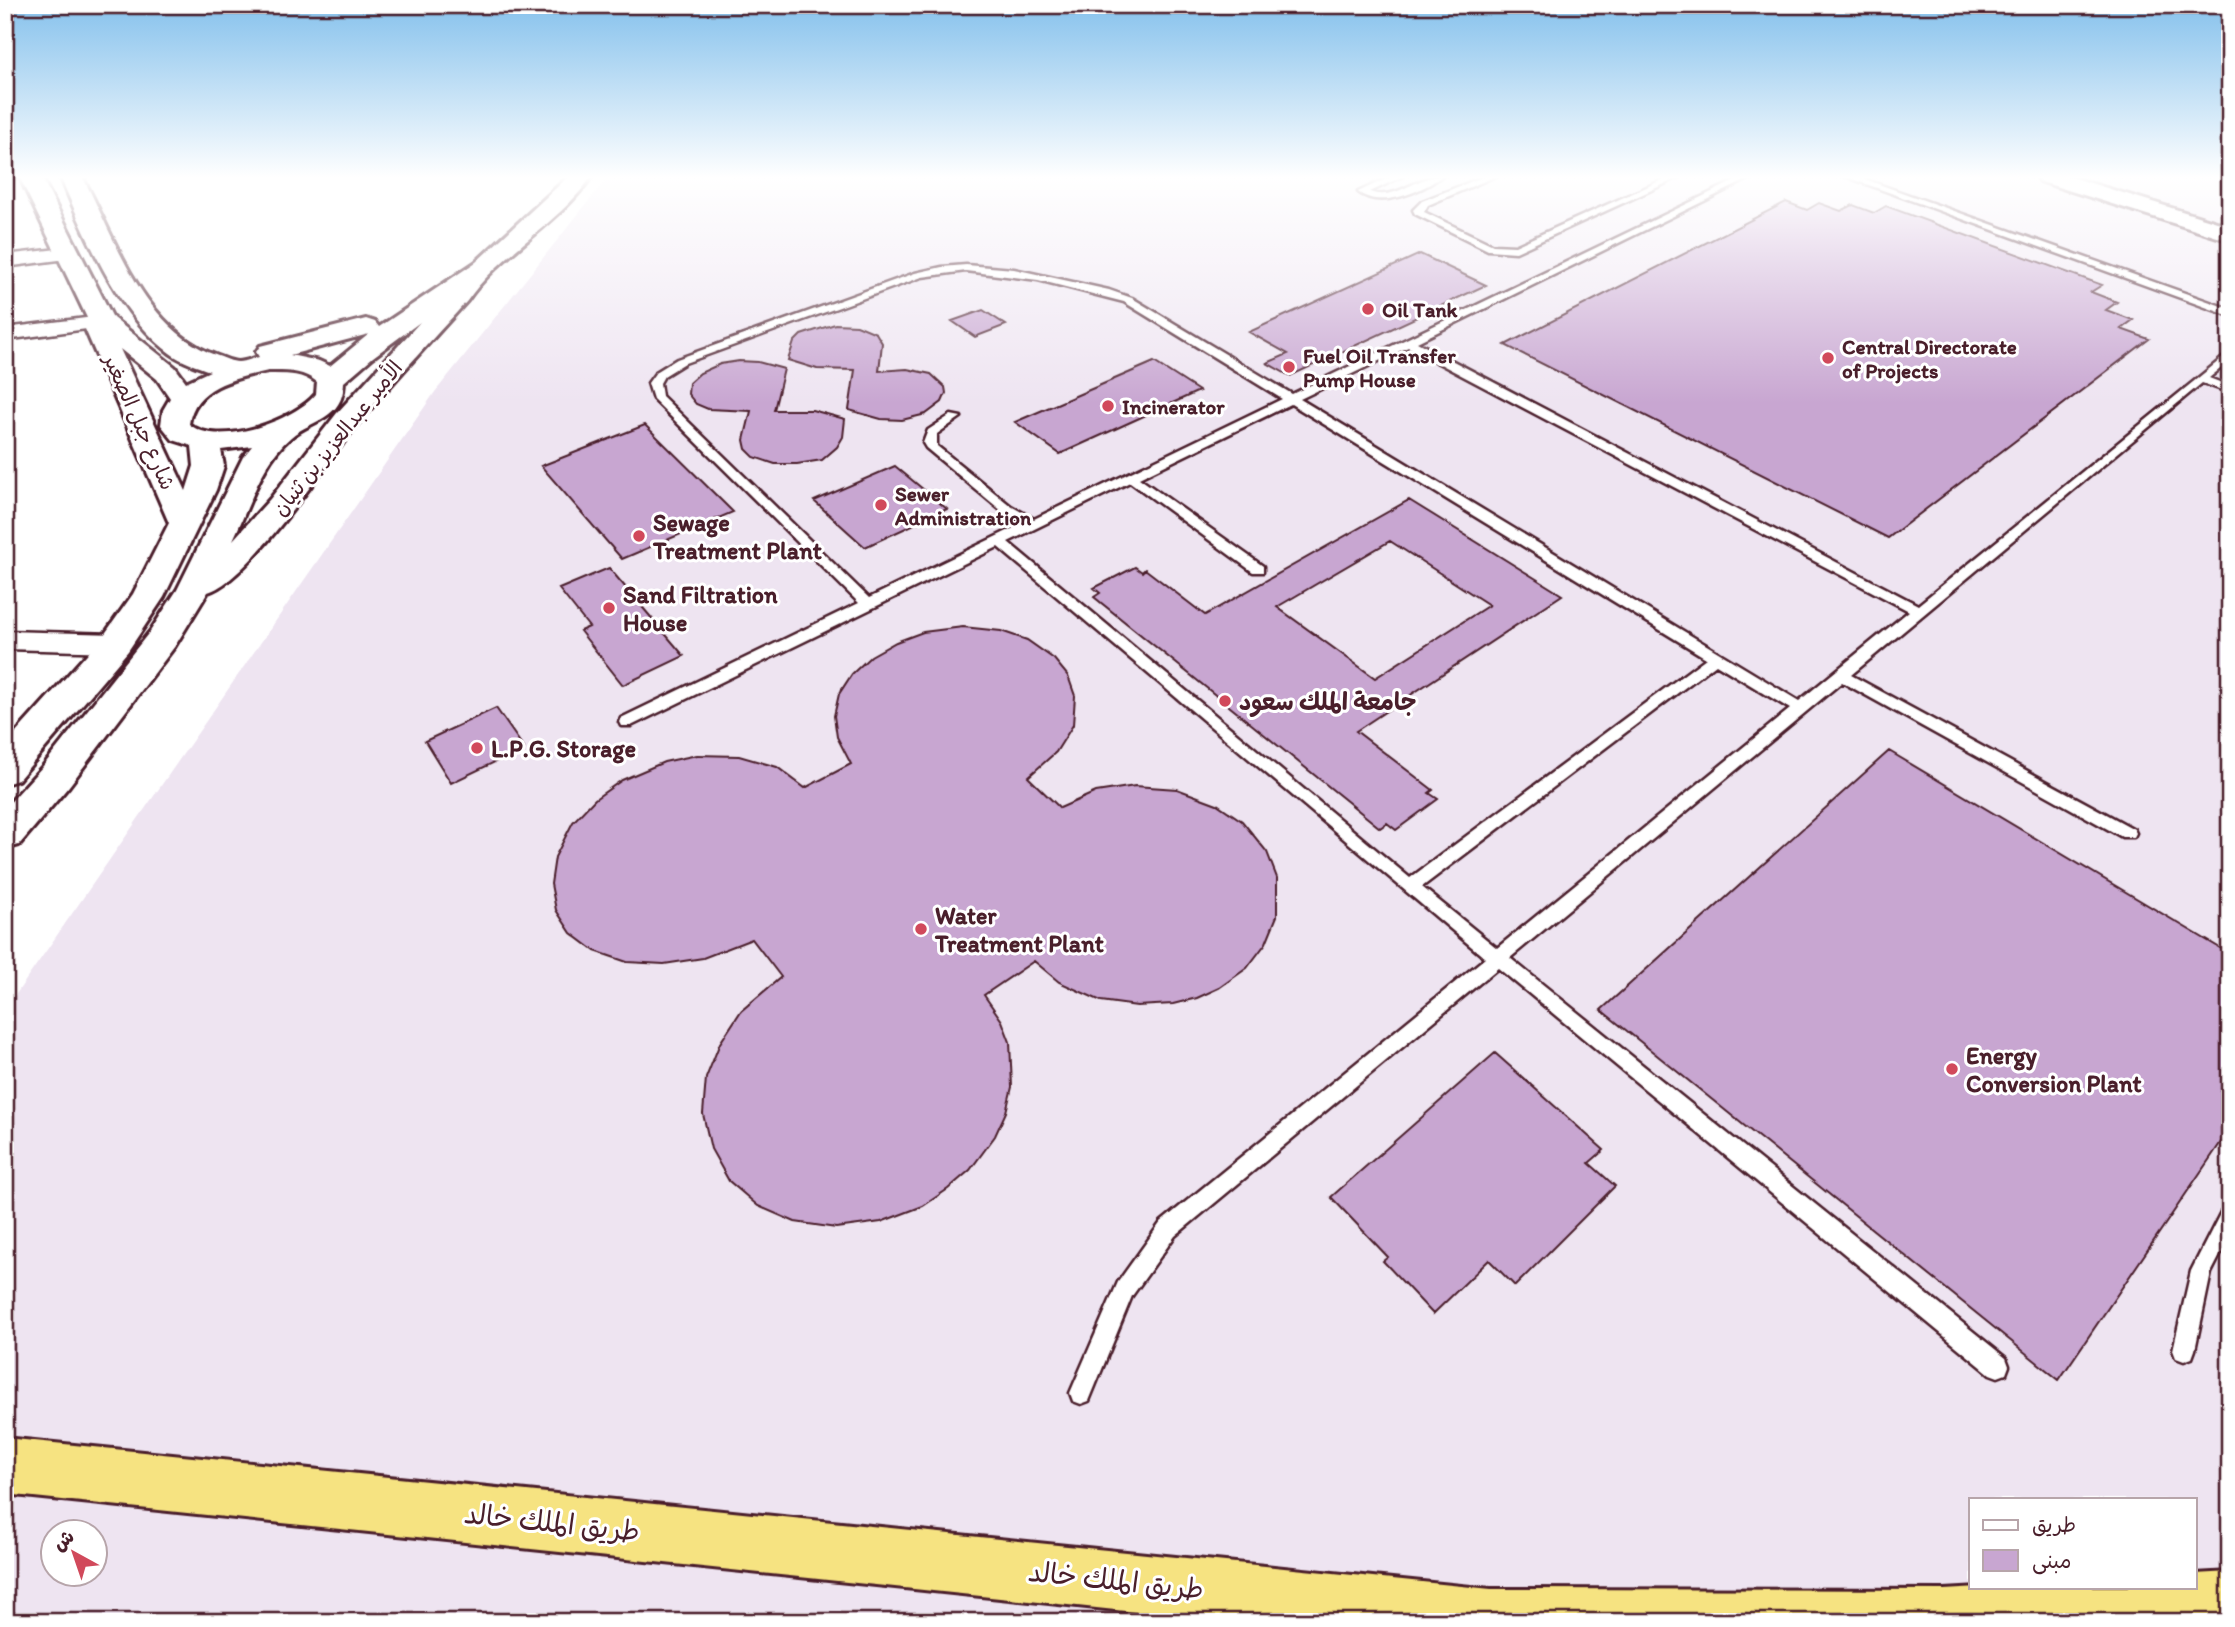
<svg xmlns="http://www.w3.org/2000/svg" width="2235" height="1627" font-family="Itim,'Playpen Sans Arabic',sans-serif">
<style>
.built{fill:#eee4f1;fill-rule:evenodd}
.building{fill:#c8a6d1;stroke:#4a1f2b;stroke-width:2;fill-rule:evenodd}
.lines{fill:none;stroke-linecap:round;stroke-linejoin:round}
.service-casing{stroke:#4a1f2b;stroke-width:5}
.minor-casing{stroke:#4a1f2b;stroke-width:5}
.tertiary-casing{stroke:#4a1f2b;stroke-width:6}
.secondary-casing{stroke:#4a1f2b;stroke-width:6}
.motorway-casing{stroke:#4a1f2b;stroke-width:6}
.service{fill:#fff;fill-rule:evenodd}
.minor{fill:#fff;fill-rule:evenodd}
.tertiary{fill:#fff;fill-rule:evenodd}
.secondary{fill:#fff;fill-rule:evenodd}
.motorway{fill:#f6e381;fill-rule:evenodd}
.poi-dot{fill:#d1495b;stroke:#fff;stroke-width:2.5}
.labels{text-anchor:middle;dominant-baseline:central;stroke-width:6;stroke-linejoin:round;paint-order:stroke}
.far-poi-label{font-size:21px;font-weight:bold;fill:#4a1f2b;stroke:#fff;text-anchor:start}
.far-street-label{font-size:21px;fill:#4a1f2b;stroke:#fff}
.poi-label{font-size:24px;font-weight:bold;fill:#4a1f2b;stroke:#fff;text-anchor:start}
.near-street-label{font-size:28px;fill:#4a1f2b;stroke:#fff}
</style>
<rect width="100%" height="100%" fill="#fff"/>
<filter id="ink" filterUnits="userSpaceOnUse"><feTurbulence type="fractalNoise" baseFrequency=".0143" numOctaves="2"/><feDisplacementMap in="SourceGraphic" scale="14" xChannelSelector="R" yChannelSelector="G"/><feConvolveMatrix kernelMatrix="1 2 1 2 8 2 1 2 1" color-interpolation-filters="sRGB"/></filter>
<g filter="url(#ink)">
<!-- built -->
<path class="built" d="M609,176H2230V1622H5V1010L435,392ZM1971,1499H2195V1587H1971ZM52,1532H94V1574H52Z"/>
<!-- building -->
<path class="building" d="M1786,202L1807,210L1819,203L1841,211L1853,205L1874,213L1886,206L2102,285L2091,292L2117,302L2106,310L2133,320L2121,329L2149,339L1888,538L1505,345Z
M1420,254L1486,285L1290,376L1267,363L1288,354L1249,332Z
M983,310L1006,325L975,337L952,321Z
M835,324L857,325L876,333L882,343L879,371L907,369L931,374L945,387L946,393L942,402L926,414L902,420L881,419L849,410L855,370L817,369L788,360L794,342L801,335Z
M739,361L758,362L784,369L774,410H812L845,419L843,437L837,447L822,460L797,464H775L754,457L746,449L744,440L751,411L708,409L696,404L688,394L689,383L700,373L720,364Z
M1154,362L1199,391L1060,454L1015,422Z
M645,425L733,512L622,559L541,466Z
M895,466L947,509L865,547L814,501Z
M1409,500L1562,595L1356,731L1433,790L1429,793L1438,799L1396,830L1387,823L1380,828L1094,597L1100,593L1094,588L1135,567L1142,572L1145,569L1205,615ZM1390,541L1489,605L1375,678L1277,607Z
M609,568L684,656L623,685L580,631L589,627L559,589Z
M963,627L1001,631L1027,640L1054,659L1068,676L1075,696L1073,725L1056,752L1028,777L1060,808L1096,792L1135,786L1177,789L1217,804L1242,821L1267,852L1277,878V916L1266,943L1247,968L1219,988L1197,998L1173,1004L1137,1006L1101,1001L1059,982L1034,961L984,995L1002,1021L1010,1042L1012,1087L1006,1112L995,1136L970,1170L948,1189L923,1206L881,1222L836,1228L795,1222L758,1206L729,1181L711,1149L703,1114L706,1078L720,1043L741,1011L781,977L752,939L703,958L664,964L627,962L595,951L571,933L556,910L551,884L555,857L573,822L595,799L622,780L664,762L697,755L739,756L777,767L805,788L851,764L837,737L834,716L839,694L852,674L871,656L896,642L923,632Z
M496,708L524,748L451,783L425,741Z
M1889,751L2230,954V1129L2059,1380L1601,1010Z
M1495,1053L1604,1150L1589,1163L1615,1186L1515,1286L1489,1260L1433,1314L1383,1261L1388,1257L1331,1197Z"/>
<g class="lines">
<!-- service casing -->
<g class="service-casing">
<path id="service" d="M1392,176H1403L1370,192C1396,202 1417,175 1442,176C1422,191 1381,210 1358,192Z
M1485,176H1496L1428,205L1424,212L1493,245L1515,246L1671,176H1682L1516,252L1488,250L1415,214L1413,210L1422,201Z
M1745,176H1755L1417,342L1918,605L2230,352V361L2209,378L2230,386V393L2202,383L1851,675L2134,829L2136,833L2134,837H2122L1842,682L1510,958L2006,1358L2009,1366L2006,1374L1998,1377L1990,1374L1498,968L1175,1236L1132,1296L1089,1401L1081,1404L1073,1401L1070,1393L1118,1282L1161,1222L1485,958L998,547L631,726H621L619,722L621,718L859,603L653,399L648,383L656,372L677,359L915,273L942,267L966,265L1014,269L1109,290L1132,298L1292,394ZM966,271L1038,280L1124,302L1282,399L1034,519L1011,506L937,446V434L961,417L951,415L928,430L923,443L926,448L1003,512L1024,523L869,598L662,396L660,383L664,376L685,363L922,277ZM1408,347L1909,611L1799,701L1300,399ZM1291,404L1706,658L1410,878L1008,542L1130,482L1253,572H1263V566L1139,478ZM1716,664L1790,709L1497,948L1422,887Z
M1844,176H1856L2230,309V316Z
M2230,1205V1236L2211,1273L2195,1350L2192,1358L2184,1361L2176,1358L2173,1350L2191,1271L2223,1208Z"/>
</g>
<!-- minor casing -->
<g class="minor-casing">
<path id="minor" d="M67,248L74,250L77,254L74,258L5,267V255Z
M102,316L109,318L112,322L109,326L5,340V328Z
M5,631L116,634L126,636L130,643L126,650L116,652L5,649Z"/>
</g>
<!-- tertiary casing -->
<g class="tertiary-casing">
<path id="tertiary" d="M19,176H41L113,318L175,367L186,382L210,371C196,366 182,362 170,353C116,312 86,236 60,176H82C116,239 143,330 218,356C224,358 232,362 238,362C245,362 253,358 259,357L256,352L260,346L366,319L375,322L379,327L476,262L569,176H592C558,225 500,253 467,301C431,341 394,380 360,421C329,458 249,581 208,592L175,646L69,786L19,845L5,849V808L43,766L151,630L177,590L243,457L252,446L221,450L224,466L216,490L164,597L128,651L18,780L5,784V745L104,635L133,594L169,523L85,329L89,322ZM420,322L337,413L270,499L233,540C249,507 262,461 291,437C312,419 343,420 344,382L373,357ZM369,334L330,366L319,361L290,355ZM120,349L157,379L170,398L163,410L161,425L173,440L192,446L194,466L186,491ZM268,371C287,371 302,370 317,382L316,394C295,420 217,449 189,424C194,386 236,378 268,371Z"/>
</g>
<!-- secondary casing -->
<g class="secondary-casing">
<path id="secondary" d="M2036,176H2068L2230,226V241L2039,181Z"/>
</g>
<!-- motorway casing -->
<g class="motorway-casing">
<path id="motorway" d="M5,1438L1491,1589L1944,1590L1997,1587H2195V1574L2230,1572V1622H1230L5,1494Z"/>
</g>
<!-- service -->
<use href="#service" class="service"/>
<!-- minor -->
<use href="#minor" class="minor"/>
<!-- tertiary -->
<use href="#tertiary" class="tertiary"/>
<!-- secondary -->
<use href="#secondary" class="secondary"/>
<!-- motorway -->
<use href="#motorway" class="motorway"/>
</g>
</g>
<!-- sky -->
<linearGradient id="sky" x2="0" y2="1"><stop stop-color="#85c1ec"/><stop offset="0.44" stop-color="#fff"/><stop offset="1" stop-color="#fff" stop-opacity="0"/></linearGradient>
<rect width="2235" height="403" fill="url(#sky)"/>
<!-- markers -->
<g class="poi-dot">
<circle cx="1368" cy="309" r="7"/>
<circle cx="1828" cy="358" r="7"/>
<circle cx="1289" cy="367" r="7"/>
<circle cx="1108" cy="406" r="7"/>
<circle cx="881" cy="505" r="7"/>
<circle cx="639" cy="536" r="7"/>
<circle cx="609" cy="608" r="7"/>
<circle cx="1225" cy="701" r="7"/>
<circle cx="477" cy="748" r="7"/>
<circle cx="921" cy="929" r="7"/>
<circle cx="1952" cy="1069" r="7"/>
</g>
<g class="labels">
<!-- far-poi labels -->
<g class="far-poi-label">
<text x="1382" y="309">Oil Tank</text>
<text x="1842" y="346">Central Directorate<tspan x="1842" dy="24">of Projects</tspan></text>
<text x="1303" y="355">Fuel Oil Transfer<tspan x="1303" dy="24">Pump House</tspan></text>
<text x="1122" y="406">Incinerator</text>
<text x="895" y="493">Sewer<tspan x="895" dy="24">Administration</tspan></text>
</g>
<!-- far-street labels -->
<g class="far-street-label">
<text transform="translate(140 422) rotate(66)">شارع جبل الصغير</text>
<text transform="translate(337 438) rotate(-51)">الأمير عبدالعزيز بن ثنيان</text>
</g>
<!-- poi labels -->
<g class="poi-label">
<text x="653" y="522">Sewage<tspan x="653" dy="28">Treatment Plant</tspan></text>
<text x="623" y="594">Sand Filtration<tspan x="623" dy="28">House</tspan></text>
<text x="1239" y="701">جامعة الملك سعود</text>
<text x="491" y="748">L.P.G. Storage</text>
<text x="935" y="915">Water<tspan x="935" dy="28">Treatment Plant</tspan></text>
<text x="1966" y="1055">Energy<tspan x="1966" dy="28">Conversion Plant</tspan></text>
</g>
<!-- near-street labels -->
<g class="near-street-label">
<text transform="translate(552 1522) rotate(6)">طريق الملك خالد</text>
<text transform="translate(1116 1580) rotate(6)">طريق الملك خالد</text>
</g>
</g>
<!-- margin -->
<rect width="2235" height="1627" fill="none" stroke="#fff" stroke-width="28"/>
<rect x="14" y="14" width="2207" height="1599" fill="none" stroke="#4a1f2b" stroke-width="2.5" filter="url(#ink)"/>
<!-- legend -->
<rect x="1969" y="1498" width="228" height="91" fill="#ffffff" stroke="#b7a5aa" stroke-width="2"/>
<rect x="1983" y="1520" width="35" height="10" fill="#ffffff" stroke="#b7a5aa" stroke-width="2"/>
<text x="2032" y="1532" font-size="21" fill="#4a1f2b">طريق</text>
<rect x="1983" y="1550" width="35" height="21" fill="#c8a6d1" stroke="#b7a5aa" stroke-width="2"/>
<text x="2032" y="1568" font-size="21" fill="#4a1f2b">مبنى</text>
<!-- north arrow -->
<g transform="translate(74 1553) rotate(320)"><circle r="33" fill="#ffffff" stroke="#b7a5aa" stroke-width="2"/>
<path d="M0-5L12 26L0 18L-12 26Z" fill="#d1495b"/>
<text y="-10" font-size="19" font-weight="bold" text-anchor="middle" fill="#4a1f2b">ش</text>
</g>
</svg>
